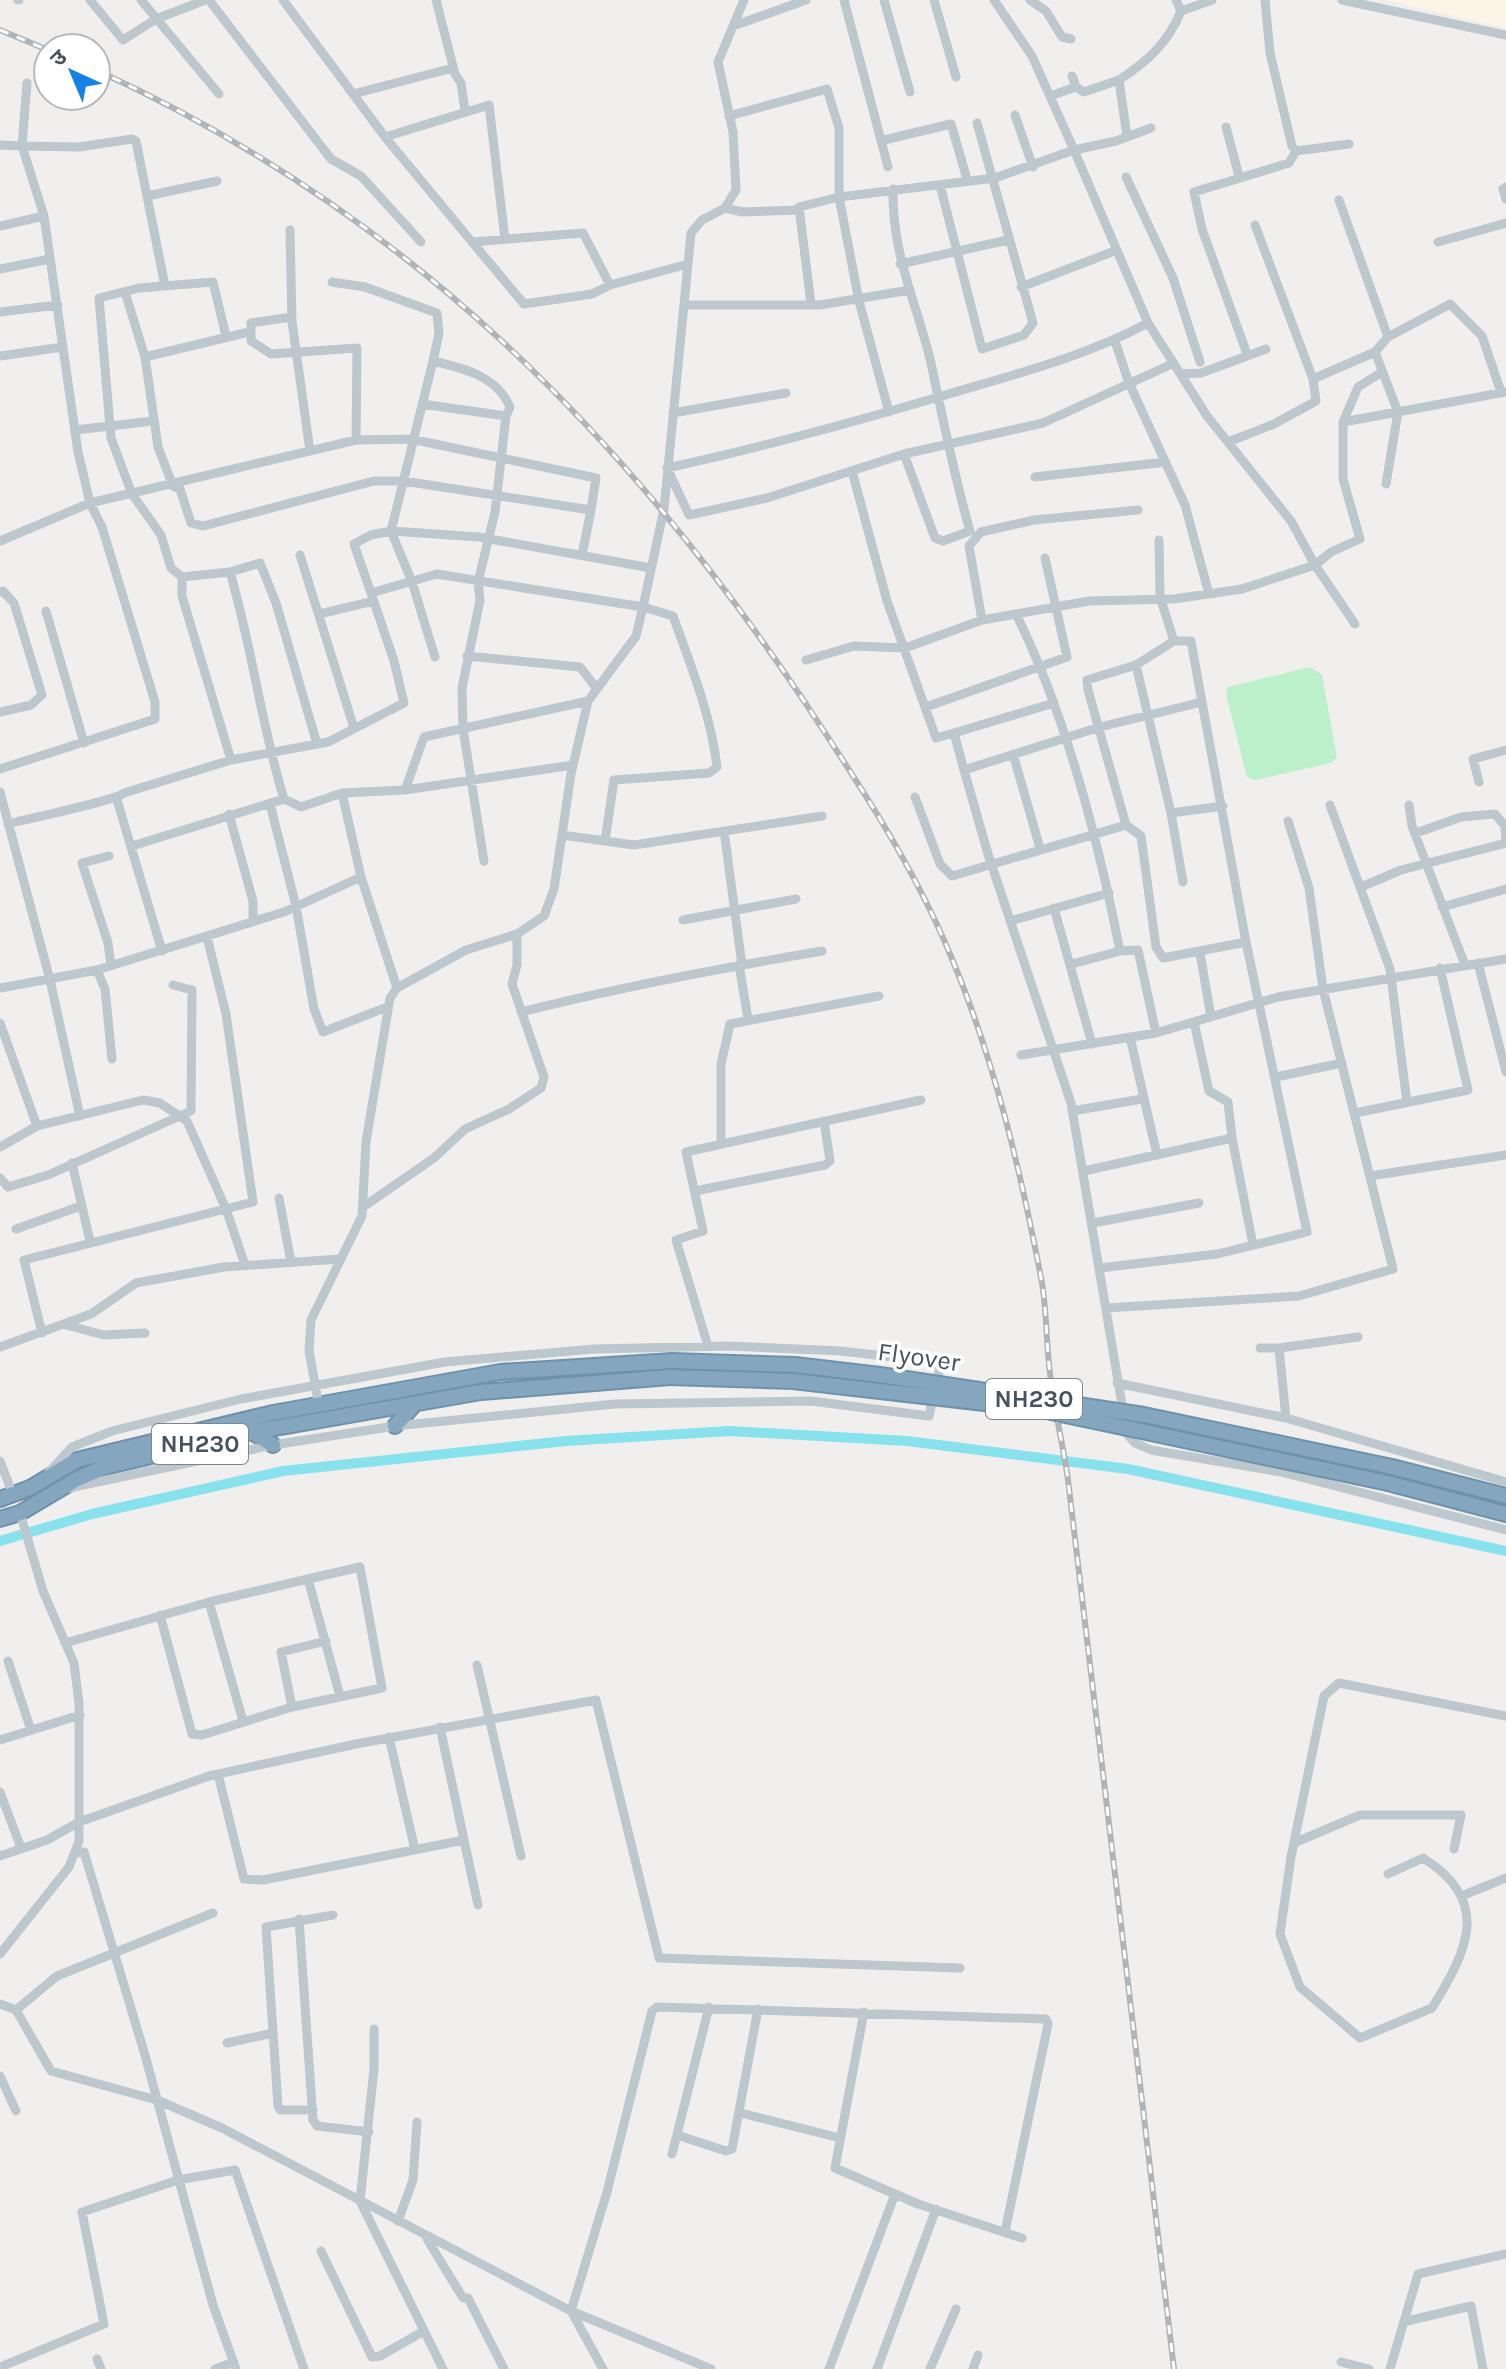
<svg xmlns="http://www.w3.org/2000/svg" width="1506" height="2369" font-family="Karla,'Noto Sans Devanagari',sans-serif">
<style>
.commercial{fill:#fcf4e6}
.garden{fill:#bbf0ca}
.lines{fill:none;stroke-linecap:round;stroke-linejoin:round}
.canal{stroke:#87e2ee;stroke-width:10}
.highway-casing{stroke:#6f91aa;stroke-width:18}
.minor{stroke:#bcc7ce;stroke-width:9}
.highway{stroke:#84a6be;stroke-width:14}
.rail-casing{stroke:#b0b4b9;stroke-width:6}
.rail{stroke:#fff;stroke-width:3;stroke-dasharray:9;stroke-linecap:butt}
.highway-bridge-casing{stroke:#6f91aa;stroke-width:18;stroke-linecap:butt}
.highway-bridge{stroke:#84a6be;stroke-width:14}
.labels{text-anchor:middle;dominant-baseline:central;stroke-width:7;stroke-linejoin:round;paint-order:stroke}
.shield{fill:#fff;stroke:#7e878d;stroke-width:2}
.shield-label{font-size:24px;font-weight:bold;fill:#46535c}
.street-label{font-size:26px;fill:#46535c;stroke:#fff}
</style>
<rect width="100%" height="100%" fill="#f1eeee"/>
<!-- commercial -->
<path class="commercial" d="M1386,0H1506V28L1436,12Z"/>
<!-- garden -->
<path class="garden" d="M1310,667L1322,675L1337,757L1331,763L1255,780L1247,777L1226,694L1228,687Z"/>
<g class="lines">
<!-- canal -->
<path class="canal" d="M0,1541L92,1514L283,1471L566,1441L729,1431L907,1441L1128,1469L1506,1551"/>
<!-- highway casing -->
<g class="highway-casing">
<path id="highway" d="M395,1426L413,1406
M252,1432L273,1445
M1392,1467L1506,1496
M1388,1483L1506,1514
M0,1499L30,1488L77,1460L273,1413L500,1372L672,1361
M0,1519L20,1513L77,1479L105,1467L252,1432L481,1392L670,1377"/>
</g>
<!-- minor -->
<path class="minor" d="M18,0H19
M90,0L123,40L156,19L205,0
M141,0L219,94
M209,0L331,159L361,176L421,242
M283,0L385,137L472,242L583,233L610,285L688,264
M436,0L455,74L461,83L465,111
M844,0L888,167
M884,0L910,92
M934,0L956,77
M1030,0L1046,11L1062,37L1071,39
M1176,0L1181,11L1212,0
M1265,0L1270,53L1292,146L1296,151L1349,144
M1342,0L1506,35
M733,26L806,0
M1072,76L1076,87
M27,83L22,146L79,147L132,139L136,141L165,286
M353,94L453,68
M1050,96L1076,87L1084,92L1119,80
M1015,115L1033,167
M729,116L827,89L839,128V197L995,178L1074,150L1032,56L994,0
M1226,127L1239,176
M385,137L489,105L505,239
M1127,137L1119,80C1148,61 1168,43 1181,11
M884,140L951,124L967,179
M0,145L22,146L44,216L78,452L90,503L102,527L155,702V719L0,769
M1126,177L1173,278L1200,362
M940,185L982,349L1024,335L1033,323L977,123
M1506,187L1503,189L1506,199
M893,189C892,256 916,300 931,363C943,419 954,476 970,531L943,541L935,538L904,454
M147,196L217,181
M1339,200L1388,337
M725,208L743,212L799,210
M0,226L44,216
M290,230L292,322L310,451
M472,242L524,304L592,294L610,285
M1438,242L1506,223
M900,264L1008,240
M0,269L50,259
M332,282L365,287L437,313L439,333L433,361L391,531L479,537L651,568
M1021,287L1117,250
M125,292L145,357L249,332
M811,304L799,207L839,197L859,301L889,412
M684,305H820L910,290
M0,312L58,305
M292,317L251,323V341L271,354L357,348L356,440
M1148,323C1086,356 1020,373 952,393C858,421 764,447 667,468L689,515L767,498L904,454L1043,423L1174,363
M226,336L213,282L139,288L99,298L111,438L132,494L161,535L171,568L182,577L230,572L260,563L276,603L317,744
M1115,341L1129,383L1185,505L1209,594
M1375,352L1398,412L1386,484
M1247,354L1202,229L1194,192L1289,163L1296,151
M0,356L63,347
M145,357L158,447L173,486L180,489L191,523L203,526L374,481H403L591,510L582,555
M433,361C463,368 497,376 510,407L506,416L495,512L478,582L480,600L462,688L463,729L484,861
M1181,374L1201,373L1266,349
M1313,379L1375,352L1388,337L1450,304L1482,336L1501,392
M422,404L506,416
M673,413L786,393
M1343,422L1358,387L1382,372
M75,430L153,421
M1228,442L1274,424L1316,401L1313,379L1255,225
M852,471L887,601L936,738L954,733L964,770
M1035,477L1166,462
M1159,540L1160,597L1174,641H1191L1202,702L1100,727L964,770L988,854L1071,1103L1127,1434L1135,1443L1151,1450L1281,1472L1506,1530
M0,541L90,503L356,440L411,439L596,478L591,510
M300,555L354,728
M230,572C252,647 261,724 284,799
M182,577V596L231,760
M0,592L3,591L14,603L42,695L31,705L0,712
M371,593L354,544L371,535L391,531L412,582L435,657
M46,611L84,743
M319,614L373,601
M1016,614C1066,715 1098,839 1120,951
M982,620L969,546L981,532L1034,520L1138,510
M1355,624L1315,565L1331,552L1360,539L1343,479V422L1506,392
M1174,641L1136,665L1087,680L1088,690L1126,825L1141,836L1156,947L1163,958L1246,942
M467,656L580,667L597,689
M806,660L854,646L905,648L982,620L1089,601L1174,599L1242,589L1315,565L1291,521L1207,416L1148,323L1074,150L1116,141L1151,128
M1136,665L1171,813L1183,882
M926,707L1067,657L1045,558
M954,733L1054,703
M1013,754L1040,848
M1479,782L1473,759L1506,750
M405,790L573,765
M0,792L50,980L80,1116
M915,797L940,864L952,876L1126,825
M117,800L162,951
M270,804L296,906L314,1009L323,1032L387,1007
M1330,805L1390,969L1407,1102
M1409,805L1412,826L1465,965
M1171,813L1223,806
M229,814L253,901V921
M8,824C27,819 117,800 124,793L231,760L328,742L404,703L394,661L371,593L437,574L643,607L673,616C691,666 711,715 717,767L709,773L614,780L605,841
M562,835L634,845L822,816
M725,838L742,965
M132,846L284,799L301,807L342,793
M109,856L82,863L108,943L111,965
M361,877L397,988
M1361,887L1401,870L1506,843L1505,826L1495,814L1461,817L1416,833
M1442,907L1506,889
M1054,908L1092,1044
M683,920L796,899
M1010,921L1109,893
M1200,953L1211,1017
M1478,963L1506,1072
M1072,964L1120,951L1138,950L1156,1033
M739,965L748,1019
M97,970L105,989L112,1059
M0,988L97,970L284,912L361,877L342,793L405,790L424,737L588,701
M521,1012C620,987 722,968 822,951
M1194,1022L1209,1091L1228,1102L1232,1138
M0,1023L37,1126L0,1147
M1130,1037L1157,1155
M1021,1055L1156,1033L1278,997L1506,959
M1276,1077L1342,1063
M1072,1111L1142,1099
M1355,1113L1468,1090L1440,968
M37,1126L143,1100L160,1103L187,1121L226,1209L245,1265
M721,1144V1064L730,1024L879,996
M72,1163L90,1241
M1084,1171L1232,1138L1253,1245
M1370,1176L1506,1155
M0,1178L8,1187L48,1175L191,1111L192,990L173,985
M695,1191L825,1165L830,1161L824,1121
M279,1198L291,1262
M363,1207L434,1158L465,1129L509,1109L541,1088L544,1077L512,984L517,965V934
M1093,1223L1199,1203
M16,1229L81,1206
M1100,1268L1217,1254L1307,1232L1246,942L1202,702
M1106,1308L1299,1296L1393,1269L1323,989L1309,888L1288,821
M66,1325L104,1335L145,1333
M42,1333L24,1260L253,1202L226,1014L207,937
M708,1346L676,1240L703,1231L686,1152L921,1100
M0,1347L91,1314L136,1283L224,1267L340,1259
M1260,1348H1279L1286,1418
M1279,1348L1358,1337
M1117,1383L1286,1418L1506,1482
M319,1406L309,1351L311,1320L362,1216L366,1142L390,998L397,988L466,950L517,934L544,916L554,889L571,774L588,701L636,636L643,607L664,509L691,233L702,220L725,208L736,190L733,132L718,62L744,0
M0,1461L13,1495
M48,1473L72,1447L112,1431L241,1399L445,1362L594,1349L728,1346L841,1351L937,1362L940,1367L929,1416L811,1401L615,1404L395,1426L273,1445L69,1488
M209,1602L243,1721
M160,1615L192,1734L202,1735L292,1707L382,1688L360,1567L308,1579
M65,1643L209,1602L308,1579L340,1696
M8,1661L31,1730
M477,1665L521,1856
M292,1707L281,1652L326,1641
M440,1727L464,1840
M389,1737L415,1850
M0,1740L80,1715
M218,1774L244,1879L263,1880L464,1840L478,1905
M0,1792L21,1848
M1294,1843L1360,1815H1461L1454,1849
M74,1853L84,1852L145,2055L213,2305L236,2369
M0,1856L47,1840L79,1822L209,1776L356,1744L596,1700L659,1958L960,1968
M1388,1874L1423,1858C1492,1901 1468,1950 1432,2008L1360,2038L1300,1987L1280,1934L1291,1857L1324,1696L1339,1683L1506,1716
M1464,1895L1506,1878
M299,1919L313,2120L317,2126L369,2132
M0,1954L69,1867L79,1841V1703L74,1663L43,1591L20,1513
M0,2004L16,2010L51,2071L157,2100L222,2128L571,2311L711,2369
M16,2010L57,1976L213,1913
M864,2012L835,2168L918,2204L1022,2238
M374,2029V2069L360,2201L443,2369
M227,2043L273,2033
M0,2076L16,2111
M313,2110H280L278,2106L266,1927L333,1915
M741,2113L840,2138
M677,2135L726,2151L732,2149L758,2009
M672,2154L709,2007
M398,2221L413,2180L417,2122
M427,2239L463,2298H468L504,2369
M321,2251L372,2357L380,2356L424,2331
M1407,2321L1471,2306L1483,2369
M97,2359L101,2369
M1341,2362L1369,2369
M3,2366L104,2324L82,2212L178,2180L235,2170L304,2369
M215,2369L234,2362
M603,2369L571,2311L607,2192L652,2011L657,2007L1046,2019L1048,2024L1005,2232
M829,2369L895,2194
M877,2369L936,2209
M930,2369L956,2309
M973,2369L978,2355
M1390,2369L1418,2274L1506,2254"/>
<!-- highway -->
<use href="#highway" class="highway"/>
<!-- rail casing -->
<g class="rail-casing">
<path id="rail" d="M0,30L48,50
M96,70C402,210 620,427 806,704C859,784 913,865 950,954C994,1058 1021,1172 1042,1283C1047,1313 1046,1344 1050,1373C1054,1409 1063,1444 1068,1480L1174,2369"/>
</g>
<!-- rail -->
<use href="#rail" class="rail"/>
<!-- highway-bridge casing -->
<g class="highway-bridge-casing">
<path id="highway-bridge" d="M672,1361L795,1365L880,1375L1144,1415L1392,1467
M670,1377L793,1381L1037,1409L1388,1483"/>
</g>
<!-- highway-bridge -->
<use href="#highway-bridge" class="highway-bridge"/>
</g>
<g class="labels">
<!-- shield labels -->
<g class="shield">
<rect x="986" y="1379" width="96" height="40" rx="6"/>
<rect x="152" y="1424" width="96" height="40" rx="6"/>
</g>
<g class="shield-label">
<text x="1034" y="1399">NH230</text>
<text x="200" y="1444">NH230</text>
</g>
<!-- street labels -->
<g class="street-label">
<text transform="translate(919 1357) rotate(8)">Flyover</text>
</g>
</g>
<!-- north arrow -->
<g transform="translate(72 72) rotate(316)"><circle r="38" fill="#ffffff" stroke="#b5babe" stroke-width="2"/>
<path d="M0-6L14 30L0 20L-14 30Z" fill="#1482e4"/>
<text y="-12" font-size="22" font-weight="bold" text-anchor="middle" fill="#46535c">उ</text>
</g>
</svg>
